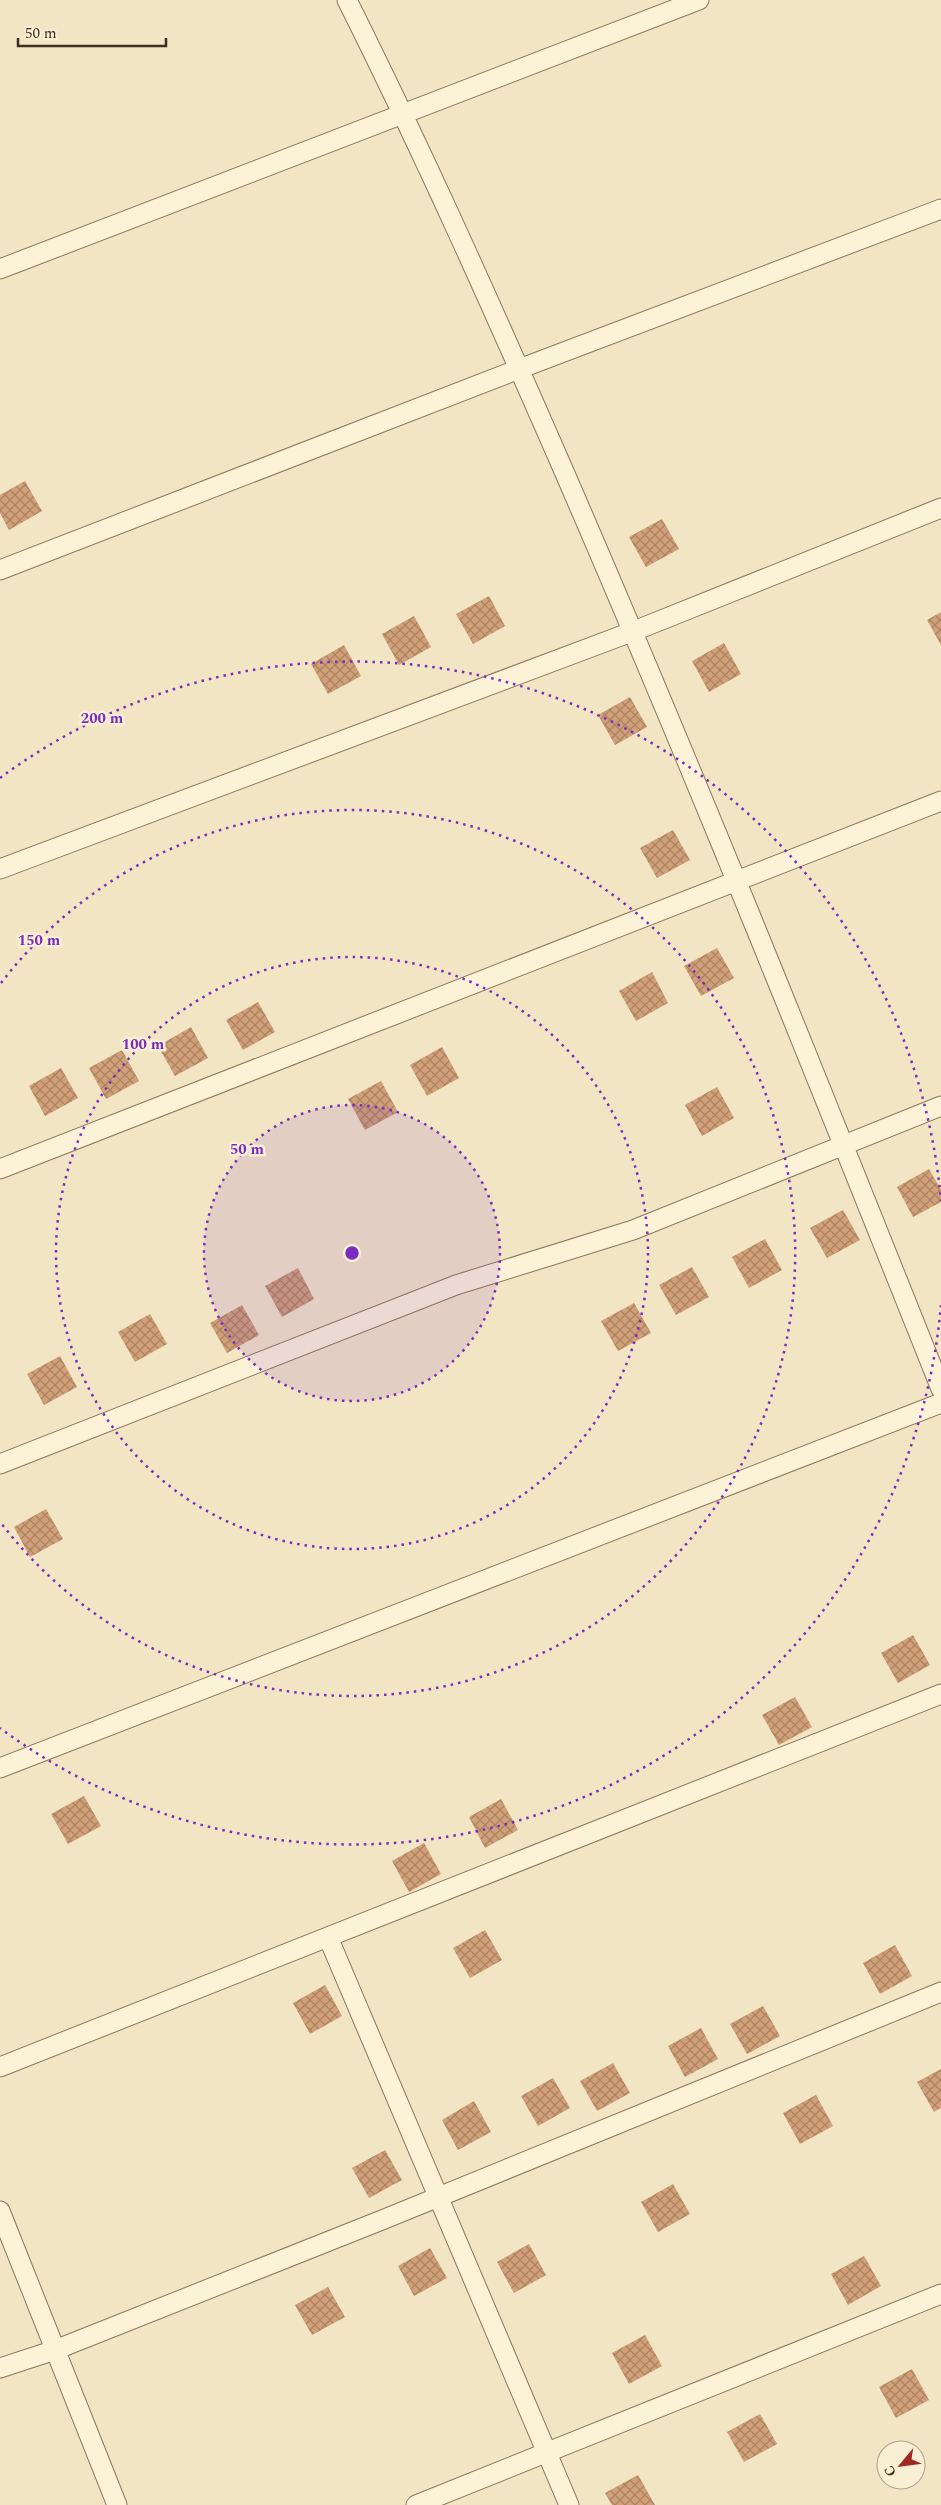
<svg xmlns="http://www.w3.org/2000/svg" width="941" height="2505" font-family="Spectral,serif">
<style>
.building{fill:url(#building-cross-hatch)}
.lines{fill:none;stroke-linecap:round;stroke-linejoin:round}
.street-casing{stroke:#8d7659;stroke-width:21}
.street{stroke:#fbf2d8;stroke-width:19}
.ring{fill:none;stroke:#7b2cbf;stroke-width:2.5;stroke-dasharray:2.5 5}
.centre{fill:#7b2cbf;stroke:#f8efd4;stroke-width:2.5}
.ring-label{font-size:15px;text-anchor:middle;font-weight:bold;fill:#7b2cbf;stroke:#f8efd4;stroke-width:5;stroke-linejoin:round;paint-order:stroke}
</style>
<defs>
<pattern id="building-cross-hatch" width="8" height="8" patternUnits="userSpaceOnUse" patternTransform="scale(1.25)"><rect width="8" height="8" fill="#d1a078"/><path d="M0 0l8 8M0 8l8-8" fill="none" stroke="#ab8362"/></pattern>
</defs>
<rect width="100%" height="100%" fill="#f1e5c4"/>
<!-- building -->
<path class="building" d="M25,481L42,511L9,530L0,513V495Z
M662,519L679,549L646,567L629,537Z
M489,596L505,626L473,644L456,614Z
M941,612V645L927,620Z
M414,616L431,647L399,665L382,634Z
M724,643L741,674L709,692L692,661Z
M344,645L361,676L328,694L311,664Z
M630,697L647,727L615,745L598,715Z
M673,830L690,860L657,878L640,848Z
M717,948L734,978L701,996L684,966Z
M652,972L668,1003L636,1021L619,991Z
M258,1002L275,1032L243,1050L226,1020Z
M191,1027L208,1058L175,1076L158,1046Z
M442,1047L459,1078L427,1096L410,1065Z
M122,1050L139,1081L106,1099L89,1068Z
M61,1068L78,1098L45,1116L29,1086Z
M381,1081L398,1112L365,1130L348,1099Z
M717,1087L734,1118L702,1136L685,1105Z
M929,1169L941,1190V1202L913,1217L897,1187Z
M843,1210L860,1240L827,1258L810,1228Z
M765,1239L782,1270L749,1288L732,1257Z
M692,1267L709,1297L676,1315L659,1285Z
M298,1268L314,1299L282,1317L265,1286Z
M634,1303L651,1333L618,1351L601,1321Z
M242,1305L259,1335L227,1353L210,1323Z
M150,1314L167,1344L135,1362L118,1332Z
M60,1356L77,1387L44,1405L27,1374Z
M46,1509L63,1539L30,1557L14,1527Z
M913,1635L930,1665L898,1683L881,1653Z
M795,1697L812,1727L779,1745L762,1715Z
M84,1796L101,1826L68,1844L51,1814Z
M501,1799L518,1830L485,1848L469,1817Z
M424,1843L441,1874L409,1892L392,1861Z
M485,1930L502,1960L470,1978L453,1948Z
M895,1945L912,1976L880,1994L863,1963Z
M325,1985L342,2016L310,2034L293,2003Z
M763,2006L780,2036L747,2054L730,2024Z
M701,2028L718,2059L685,2077L668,2046Z
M613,2063L630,2093L597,2111L580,2081Z
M941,2069V2108L934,2112L917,2082Z
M553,2078L570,2108L538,2126L521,2096Z
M816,2095L833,2126L800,2144L783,2113Z
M474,2101L491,2132L458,2150L442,2120Z
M385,2150L402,2180L369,2198L352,2168Z
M673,2184L690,2214L658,2232L641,2202Z
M529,2244L546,2275L514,2293L497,2262Z
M430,2248L447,2278L414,2296L398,2266Z
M864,2256L881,2286L848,2305L831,2274Z
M328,2287L345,2317L312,2335L295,2305Z
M645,2335L662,2366L629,2384L612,2353Z
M912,2369L929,2400L896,2418L879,2387Z
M760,2414L777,2444L744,2462L727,2432Z
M638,2475L655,2505H612L605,2493Z"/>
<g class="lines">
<!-- street casing -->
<g class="street-casing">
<path id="street" d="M347,0C424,154 494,311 563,469C695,773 818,1081 941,1389
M0,269L699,0
M0,570L519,369L941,209
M0,869L634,631L941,508
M0,1169L941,801
M0,1464L456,1285L633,1230L941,1106
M0,1768L941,1403
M328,1937L569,2505
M0,2067L941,1694
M0,2211L117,2505
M0,2368L55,2350L382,2220L941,1992
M416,2505L941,2294"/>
</g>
<!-- street -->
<use href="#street" class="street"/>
</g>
<!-- distance rings -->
<circle cx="352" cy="1253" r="148" fill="#7b2cbf" fill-opacity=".12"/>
<g class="ring">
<circle cx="352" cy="1253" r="148"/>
<circle cx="352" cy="1253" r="296"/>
<path d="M1 983A443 443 0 1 1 1 1523"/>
<path d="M941 1305A591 591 0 0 1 0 1728M0 778A591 591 0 0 1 941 1201"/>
</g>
<circle cx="352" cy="1253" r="8" class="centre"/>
<g class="ring-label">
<text x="102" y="723">200 m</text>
<text x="39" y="945">150 m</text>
<text x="143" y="1049">100 m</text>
<text x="247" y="1154">50 m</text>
</g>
<!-- north arrow -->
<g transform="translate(901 2465) rotate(241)"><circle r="24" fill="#f8efd4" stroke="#ada28b"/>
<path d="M0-4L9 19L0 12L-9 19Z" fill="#a02825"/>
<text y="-8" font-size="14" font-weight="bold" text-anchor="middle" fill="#3c2e1e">С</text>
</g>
<!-- scale -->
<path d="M18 38v8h148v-8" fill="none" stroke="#3c2e1e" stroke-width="2.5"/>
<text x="25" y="38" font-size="15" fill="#3c2e1e" stroke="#f8efd4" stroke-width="4" paint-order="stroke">50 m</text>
</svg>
